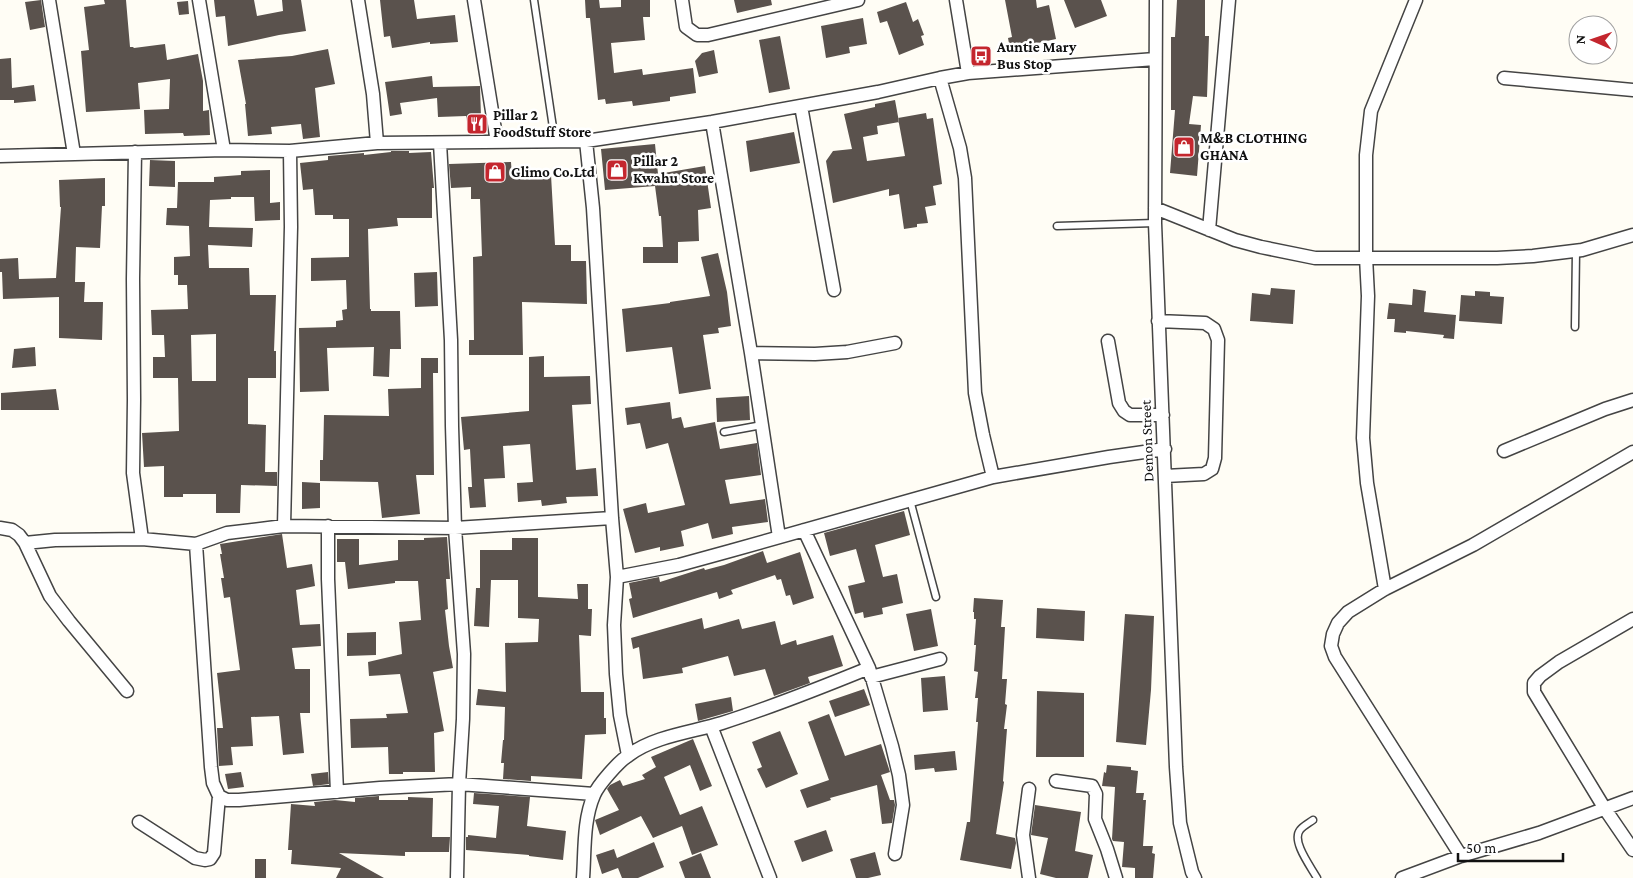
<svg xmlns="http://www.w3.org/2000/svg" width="1633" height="878" font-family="'Crimson Pro',serif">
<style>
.building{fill:#5a524d;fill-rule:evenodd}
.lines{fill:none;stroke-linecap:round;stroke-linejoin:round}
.lane-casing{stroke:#444;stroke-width:9}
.street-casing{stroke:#444;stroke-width:15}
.lane{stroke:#fff;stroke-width:6}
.street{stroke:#fff;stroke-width:12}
.labels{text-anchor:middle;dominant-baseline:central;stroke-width:5;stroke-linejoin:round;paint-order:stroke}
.poi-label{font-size:15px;font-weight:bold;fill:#111;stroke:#fff;text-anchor:start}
.street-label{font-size:15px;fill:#111;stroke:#fff}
</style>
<rect width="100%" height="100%" fill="#fffdf5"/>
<!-- building -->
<path class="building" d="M41,0L45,27L30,30L25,2Z
M104,0H126L130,47H133L134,48L165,44L167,60L198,54L203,81V111L209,110L210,135L184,136L183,133L145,134L144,110L169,109L170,79L138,83L140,109L86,112L81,51L89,50L84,7L105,4Z
M214,0H254L257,16L283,11L282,0H301L306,31L279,35L228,46L225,16L216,17Z
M380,0H414L417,19L455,15L458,42L430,44V42L392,48L390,36L384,37Z
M585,0H599L600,8L621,7V0H650V17H643L645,40L611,43L614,73L642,69L643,75L693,68L696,93L670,97V101L633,106L632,101L606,104L605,99L598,100L590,18H586Z
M734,0H771L772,5L737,13Z
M1005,0H1036L1037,8L1049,5L1056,39L1010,49L1008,38L1012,37Z
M1064,0H1101L1107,16L1075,28Z
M1177,0H1205V36H1209L1207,97L1193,96L1189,124L1201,125L1197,176L1170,173L1175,110H1171V37H1175Z
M188,1L189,14L179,15L177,2Z
M906,2L913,22L918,19L924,35L921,36L924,45L899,55L887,21L880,23L877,12Z
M863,18L867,44L849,47L850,53L826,58L821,26Z
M780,36L790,89L769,93L759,40Z
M328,49L335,84L315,88L320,137L303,139L301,124L271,127L272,134L248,136L245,104H246L238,60L292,56Z
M714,50L718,73L699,77L695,61L702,53Z
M11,58L12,88L34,85L36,101L14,103V100H0V59Z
M432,76L433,87L480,86L481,117L485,116L487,129L469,132L466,116L438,117L437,98L400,103L402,114L390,116L385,82Z
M895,100L899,122L877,126L878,134L863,137L867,161L905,156L898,118L926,113L927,119L933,118L942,184L933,186L936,205L925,207L928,223L917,224V227L904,229L899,194L889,196V189L833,203L826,161L833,151L852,149L844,114L875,107V104Z
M794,132L800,163L750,172L746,141Z
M655,144L658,174L705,166L711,208L698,210L699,241L678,242V263H643V247H663L661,216H659L655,186L605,190L601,149Z
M391,151H409V153L431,152L434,188H432V218H397L398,226L368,229L370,309H371V311H400L401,349H390L389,377L373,376L374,347L327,348L329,391L300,392L299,328L336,327V321L343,320L342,310L347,309L346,280L311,281V258L349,257V219H333V215H315L313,189L303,190L300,163L328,160V156L364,153V155L391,152Z
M150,160L175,161V187L149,186Z
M511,162L512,177L551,175L555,245H571V261H586L587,304L522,302L523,355H469V340H474L473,257L482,256L480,199H471V187L451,188L449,164Z
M270,170V203L280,202V220L255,221L254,197H231V199L210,200L209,227L253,228L252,247L208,245L209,268H249L250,295H276L274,351H276V378H248V424L266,425L265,472H277V486L241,485L240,513H216V494H183V497H164V466L144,467L142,433L179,431L178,378H153V357H165L164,335H152L151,310L188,309L187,285H178V275H174V257L190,256L189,226L166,225L167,208H177L178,182H214V177L241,175V171ZM216,334V381H192L191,335Z
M105,178V206H102L100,248L76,247L75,282H85L84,302H103L102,340L59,338V297L3,299L2,272H0V259L18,258L19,279L56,278L61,207H60L59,180Z
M718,253L727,292L731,326L718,328L719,333L703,335L711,389L679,394L672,347L626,352L622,309L670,303V302L710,296L701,257Z
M437,272L438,306L415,307L414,273Z
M1271,288L1295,290L1293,324L1250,321L1252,293L1270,295Z
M1413,289L1426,291L1424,312L1456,315L1454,339L1443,338L1444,335L1406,331V333L1394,332L1395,319H1387L1389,303L1412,305Z
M1475,291L1490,292V296L1504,297L1502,324L1459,321L1461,295L1475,296Z
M35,347L36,366L12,368L14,349Z
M544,356V377L590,376L591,404L572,405L576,470L596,468L598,496L566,497L567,503L542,506L541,500L518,502L517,483L533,482L530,444L503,446L505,478L484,479L486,507L470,508L468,487H472L470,449L464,450L461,417L529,411V357Z
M421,358H438V373H433L434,475H416L420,514L382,518L378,482L320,481V460H323L324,415L389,416L388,389L421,388Z
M56,389L59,410H1V393Z
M749,396L750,420L717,422L716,398Z
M670,402L672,419L681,417L684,428L715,422L720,449L757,443L761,475L725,480L730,504L765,499L768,522L732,527L733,534L712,539L708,523L681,531L684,546L660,551V547L635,553L623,509L646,503L648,513L685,505L668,443L646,449L640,423L627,425L625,408Z
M302,482L320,483V508L302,509Z
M904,511L910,535L875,545L883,577L897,574L903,603L882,608L883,614L864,618L863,612L855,614L848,586L865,582L856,549L830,556L824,533Z
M282,534L287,568L312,564L315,586L296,590L300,625L320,624L321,646L292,648L295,669H310V713H300L304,753L283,755L279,716L251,717L253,746L231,747L233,765L219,766L217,728H223L217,673L240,670L230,597L224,598L221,578H224L220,554H222L220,544Z
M447,537L450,579H446L448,609L445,610L449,646L453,668L433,672L444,731L434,733L435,772H403V774H389L388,747L351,748L350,719L387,718L386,714L408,713L400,674L369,676L368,662L402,654L399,622L421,620L418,581H395V583L348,589L345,562H337V539H359V565L398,560V540H424V538Z
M512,538H538V597L578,599L577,584H588V609H592L591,636L579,635L581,692H604V718H606V734L585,735L582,779L531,776V781L503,779L504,763H501L503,740H504L505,707L476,705L478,689L506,692L505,643L538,642L539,619L518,618V580H491L489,627L474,626L476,588H480V550H512Z
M763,551L767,563L800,552L814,598L793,605L790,595L786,596L781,579L777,580L775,575L731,590L733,594L719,599L717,592L633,618L629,599L632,598L629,583L659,577L660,582L704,568L705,570L724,565Z
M974,598L1003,600L1001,627H1005L1002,679H1007L1005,704L1007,705L1004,729H1007L1003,781L1004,782L996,834L1015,838L1016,843L1011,869L960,860L967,822H970L978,722H976L978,698H975L978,672L974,671L976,645H974L976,619H974V612H973Z
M1037,608L1085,611L1084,641L1036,638Z
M931,609L938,646L914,651L906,614Z
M1125,614L1154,616L1151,690L1146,745L1116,742Z
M702,618L704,629L739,619L742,629L775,621L781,645L796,640L797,645L833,635L843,666L808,677L810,683L774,696L765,669L734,676L728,656L682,668L683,673L643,679L639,647L633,649L631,638Z
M376,632V655L347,656V633Z
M945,676L948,710L923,712L921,678Z
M864,689L870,705L835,717L829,701Z
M1037,691L1084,693V757H1036Z
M731,697L733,711L698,721L695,704Z
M829,714L845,756L881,744L890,772L881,775L890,800H894L895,805L892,823L882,824L877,785L830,798L831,800L807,808L800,790L829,780L808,722Z
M780,731L798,774L766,788L757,769L762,767L752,742Z
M693,739L712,786L700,791L690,765L664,777L680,815L702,806L718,845L692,855L682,826L653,838L641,816L600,835L595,820L619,810L607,789L610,785L620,780L623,786L645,779L642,775L656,767L651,757Z
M955,751L957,770L935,772L934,768L915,770L914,755Z
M1107,765L1131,767V770L1138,771L1136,793H1144L1143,800H1146L1143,846H1153L1152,853L1155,854L1153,878H1135V868L1122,867L1124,842L1113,841L1112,839L1115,787L1102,786L1104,772L1106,773Z
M241,772L244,787L228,789L225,774Z
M328,772L329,784L313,786L311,774Z
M474,793L530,797L527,826L566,831L563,860L529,856V855L466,850V837H468V835L496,838L499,806L473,804Z
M379,796V800H408V797L433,798L432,837H450L449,852H405V856L339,853L384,878H336L341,868L291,864L292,850H288L291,804L315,806L314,802L335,800L355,802V798Z
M1035,805L1081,812L1075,851L1093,855L1088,878H1056L1040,874L1048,838L1031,835Z
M826,830L833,851L802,862L794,841Z
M654,842L664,867L638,878H622L618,868L602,874L596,855L614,849L617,858Z
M875,852L881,875L868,878H856L850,859Z
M701,853L711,878H685L679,862Z
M255,859H266V878H255Z"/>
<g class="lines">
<!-- lane casing -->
<g class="lane-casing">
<path id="lane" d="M534,0L555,141
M1057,226L1155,223
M1575,327L1576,251
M724,432L762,425
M910,500L936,597
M1313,820C1309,823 1303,826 1300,830C1291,841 1311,867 1317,878"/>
</g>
<!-- street casing -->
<g class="street-casing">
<path id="street" d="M49,0L74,154
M199,0L224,150
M358,0L373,94L377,143
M474,0L497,142
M682,0L686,27L697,35H708L858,0
M956,0L968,73
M1156,0L1155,223L1176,767L1180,823L1192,872L1195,878
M940,78L960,148L965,178L975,393L983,435L993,477
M1504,78L1633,90
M801,106L834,290
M712,122L751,353L779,537
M586,141L593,208L612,518L617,577L614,625L616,674L620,715L628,755
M440,143L451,340L452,426L455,528L464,654L463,719L459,784L457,878
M135,152L133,279L134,400L133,473L142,539
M0,156L224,150L290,151L377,143L586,141L712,122L878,92L940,78L968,73L1155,59
M1155,208L1235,240L1261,247L1315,258H1497L1533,256L1582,250L1633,235
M1209,230L1229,0
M1158,321L1205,323L1214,329L1218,340L1215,458L1212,469L1204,474L1165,476
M1108,341L1119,403L1124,411L1130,415H1163
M751,353L815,354L847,352L895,343
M1504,451L1605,409L1633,400
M284,526L291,227L290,151
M328,526V579L337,792
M0,528L12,530L19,535L25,543L50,596L69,621L127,691
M804,530L869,668L892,746L899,775L903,805L895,854
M25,543L55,540L142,539L196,544L227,533L284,526L455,528L612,518
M617,577L679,565L730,551L993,477L1109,457L1165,449
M1385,589L1367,483L1363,438L1368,296L1366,257V155L1371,111L1416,0
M1633,619L1559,662L1540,676L1534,683V692L1605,809L1633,850
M871,677L940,659
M711,726L770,878
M1056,781L1092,786L1096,794L1095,819L1107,849L1116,878
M1029,789L1023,835L1029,878
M219,796L227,800H239L380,788L459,784L594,794
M139,822L195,858L205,860L210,859L214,853L219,796L213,783L211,767L196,544
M1461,856L1335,657L1331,646L1333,634L1338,623L1348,612L1385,589L1473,545L1633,452
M583,878C585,851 583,820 594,795C598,785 619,761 629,755C654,736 693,732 722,723C772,707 820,688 869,668
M1402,878L1461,856L1539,833L1633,798"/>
</g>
<!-- lane -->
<use href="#lane" class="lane"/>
<!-- street -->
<use href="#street" class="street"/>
</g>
<!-- icons -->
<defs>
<g id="bus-square" transform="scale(1.125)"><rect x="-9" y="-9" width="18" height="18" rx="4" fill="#c4262e" stroke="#fff"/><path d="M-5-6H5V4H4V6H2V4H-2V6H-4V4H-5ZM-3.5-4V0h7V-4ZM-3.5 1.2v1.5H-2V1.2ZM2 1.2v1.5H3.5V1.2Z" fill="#fff"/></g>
<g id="restaurant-square" transform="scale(1.125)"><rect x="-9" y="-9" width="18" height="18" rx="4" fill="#c4262e" stroke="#fff"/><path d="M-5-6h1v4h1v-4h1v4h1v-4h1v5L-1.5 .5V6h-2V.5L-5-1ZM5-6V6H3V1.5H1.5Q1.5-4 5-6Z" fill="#fff"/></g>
<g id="shop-square" transform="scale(1.125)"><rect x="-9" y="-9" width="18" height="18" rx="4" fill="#c4262e" stroke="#fff"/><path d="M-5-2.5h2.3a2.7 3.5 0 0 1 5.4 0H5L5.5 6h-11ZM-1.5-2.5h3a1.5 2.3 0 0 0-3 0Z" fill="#fff"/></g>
</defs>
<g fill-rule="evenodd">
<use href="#bus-square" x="981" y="56"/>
<use href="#restaurant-square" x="477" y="124"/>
<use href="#shop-square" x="1184" y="147"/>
<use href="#shop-square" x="617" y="170"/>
<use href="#shop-square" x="495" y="172"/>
</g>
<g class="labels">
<!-- poi labels -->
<g class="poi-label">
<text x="997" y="47">Auntie Mary<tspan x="997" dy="17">Bus Stop</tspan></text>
<text x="493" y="115">Pillar 2<tspan x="493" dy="17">FoodStuff Store</tspan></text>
<text x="1200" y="138">M&amp;B CLOTHING<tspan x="1200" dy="17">GHANA</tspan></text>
<text x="633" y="161">Pillar 2<tspan x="633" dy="17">Kwahu Store</tspan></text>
<text x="511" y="172">Glimo Co.Ltd</text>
</g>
<!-- street labels -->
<g class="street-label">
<text transform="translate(1147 441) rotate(-92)">Demon Street</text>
</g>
</g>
<!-- north arrow -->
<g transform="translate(1593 40) rotate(272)"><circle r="24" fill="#ffffff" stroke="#a0a0a0"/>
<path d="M0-4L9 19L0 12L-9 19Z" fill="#c4262e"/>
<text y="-8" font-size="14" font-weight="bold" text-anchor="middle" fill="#111111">N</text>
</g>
<!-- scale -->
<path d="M1458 853v8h105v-8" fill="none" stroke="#111111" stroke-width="2.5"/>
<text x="1466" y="853" font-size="15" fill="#111111" stroke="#ffffff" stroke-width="4" paint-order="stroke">50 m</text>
</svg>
